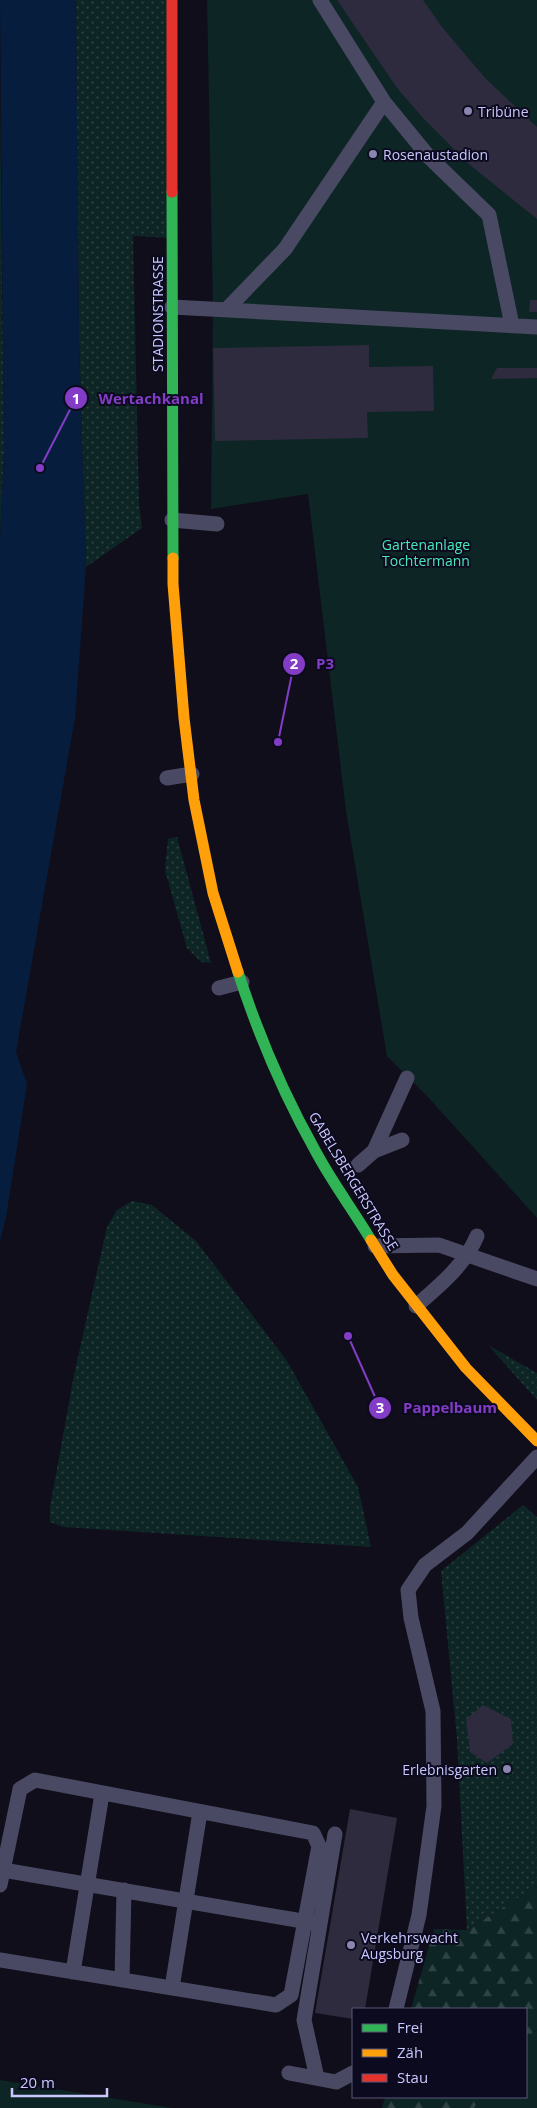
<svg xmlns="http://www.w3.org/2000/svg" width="537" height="2108" font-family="'Open Sans',sans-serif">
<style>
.grass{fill:url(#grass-dots)}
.forest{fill:url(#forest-firs)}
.garden{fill:#0d2524}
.water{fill:#071d3d}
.building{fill:#2d2b3d}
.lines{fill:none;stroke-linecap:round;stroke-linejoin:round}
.lane{stroke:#494963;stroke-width:15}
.fast{stroke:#30b455;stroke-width:11}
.slow{stroke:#ff9f0a;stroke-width:11}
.jam{stroke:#e5322d;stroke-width:11}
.poi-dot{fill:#8986af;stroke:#0c0a1e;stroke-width:2}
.labels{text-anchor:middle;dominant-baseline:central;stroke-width:4;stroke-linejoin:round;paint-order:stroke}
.poi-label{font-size:14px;fill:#cac7ff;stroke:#0c0a1e;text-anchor:start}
.street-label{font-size:14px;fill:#cac7ff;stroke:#0c0a1e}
.park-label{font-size:14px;fill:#48eab8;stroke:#0c0a1e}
.leader{fill:none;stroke:#833cc5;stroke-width:2}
.callout-dot{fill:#833cc5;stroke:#0c0a1e;stroke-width:2}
.mark-label{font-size:15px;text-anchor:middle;font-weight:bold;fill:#fff}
.callout-label{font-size:15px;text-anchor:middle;font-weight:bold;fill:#833cc5;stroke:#0c0a1e;stroke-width:4;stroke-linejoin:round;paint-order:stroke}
</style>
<defs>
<pattern id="grass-dots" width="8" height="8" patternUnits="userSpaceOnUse" patternTransform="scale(1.25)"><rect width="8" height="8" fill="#0d2524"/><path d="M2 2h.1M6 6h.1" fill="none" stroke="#2f4345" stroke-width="1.8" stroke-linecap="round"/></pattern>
<pattern id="forest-firs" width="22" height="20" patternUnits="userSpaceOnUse" patternTransform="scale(1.25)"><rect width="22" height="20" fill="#0d2524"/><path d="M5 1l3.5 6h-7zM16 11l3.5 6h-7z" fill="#2f4345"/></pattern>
</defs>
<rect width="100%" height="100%" fill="#100e1a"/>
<!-- grass -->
<path class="grass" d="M76,0H172L171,238L133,236L139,504L142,528L86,567L79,341Z
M0,89L4,452L0,540Z
M177,837L211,963L201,962L187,948L165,870L168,839Z
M132,1201L152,1205L196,1241L287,1361L358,1487L371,1547L64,1527L50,1522V1507L74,1375L107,1227L117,1210Z
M488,1345L537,1373V1400Z
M523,1505L537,1517V1886L467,1930L457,1739L441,1571Z"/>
<!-- forest -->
<path class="forest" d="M537,1886V2029L526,2039V2009H411L434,1929L467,1930Z
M385,2097H482L474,2108H382Z"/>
<!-- garden -->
<path class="garden" d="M207,0H537V1218L428,1097L387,1056L346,811L308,494L211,509L213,308Z
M537,2029V2108H474L482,2097H526V2039Z
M0,2080L172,2108H0Z"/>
<!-- water -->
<path class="water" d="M0,0H76L79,341L86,567L75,718L16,1052L27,1084L6,1217L0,1241V540L4,452Z"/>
<!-- building -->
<path class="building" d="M337,0H423L442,27L486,79L537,127V219L470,165L423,118L397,88Z
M530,300H537V312H529Z
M369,345V367L433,366L434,411L367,412L368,438L215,441L213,348Z
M497,368H537V378L491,379Z
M483,1705L511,1719L513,1744L487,1763L470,1752L466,1719Z
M350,1809L397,1818L365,2009H353V2019L315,2013Z"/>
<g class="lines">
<!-- lane -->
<path class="lane" d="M320,0L384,102L429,157L489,215L512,325
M172,307L537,327
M227,309L285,249L384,102
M172,520L217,524
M167,778L192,774
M219,988L242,982
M374,1151L402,1140
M358,1165L374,1151L407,1078
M375,1246L439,1245L537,1279
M416,1306C439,1286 465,1265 477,1236
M3,1870L320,1924
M0,1885L20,1789L35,1780L313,1833L319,1846L291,1995L276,2005L0,1960
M73,1972L102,1794
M122,1980L124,1890
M172,1988L200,1812
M396,2009L419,1915L434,1806L433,1711L411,1618L408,1590L425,1565L467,1533L537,1457
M289,2073L336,2082L353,2073
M317,2078L304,2020L335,1834"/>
<!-- fast -->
<path class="fast" d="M172,192L173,558
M238,972C258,1034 284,1095 316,1152C332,1182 353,1210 371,1240"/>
<!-- slow -->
<path class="slow" d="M173,558V584L184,718L194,800L213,893L238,972
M371,1240L393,1275L466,1368L537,1441"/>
<!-- jam -->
<path class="jam" d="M172,0V192"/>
</g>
<!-- markers -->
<g class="poi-dot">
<circle cx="468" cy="111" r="5"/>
<circle cx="373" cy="154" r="5"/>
<circle cx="507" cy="1769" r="5"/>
<circle cx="351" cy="1945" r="5"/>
</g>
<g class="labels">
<!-- poi labels -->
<g class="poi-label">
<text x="478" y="111">Tribüne</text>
<text x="383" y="154">Rosenaustadion</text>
<text x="497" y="1769" text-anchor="end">Erlebnisgarten</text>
<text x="361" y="1937">Verkehrswacht<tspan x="361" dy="16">Augsburg</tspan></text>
</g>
<!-- street labels -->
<g class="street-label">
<text transform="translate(157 314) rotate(-90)">STADIONSTRASSE</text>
<text transform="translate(354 1181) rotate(59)">GABELSBERGERSTRASSE</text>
</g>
<!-- park labels -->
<g class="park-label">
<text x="426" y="544">Gartenanlage<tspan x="426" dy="16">Tochtermann</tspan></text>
</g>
</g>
<!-- callouts -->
<path class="leader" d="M40 468L76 398M278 742L294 664M348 1336L380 1408"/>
<g class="callout-dot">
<circle cx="40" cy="468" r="5"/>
<circle cx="278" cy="742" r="5"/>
<circle cx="348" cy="1336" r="5"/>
<circle cx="76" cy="398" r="12"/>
<circle cx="294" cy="664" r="12"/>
<circle cx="380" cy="1408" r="12"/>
</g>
<g class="mark-label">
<text x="76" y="404">1</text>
<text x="294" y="669">2</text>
<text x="380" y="1413">3</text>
</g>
<g class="callout-label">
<text x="151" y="404">Wertachkanal</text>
<text x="325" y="669">P3</text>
<text x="450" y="1413">Pappelbaum</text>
</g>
<!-- legend -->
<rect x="352" y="2008" width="175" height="90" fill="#0c0a1e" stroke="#585678"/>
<rect x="362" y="2024" width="25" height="8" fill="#30b455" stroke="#585678"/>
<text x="397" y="2033" font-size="15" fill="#cac7ff">Frei</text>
<rect x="362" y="2049" width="25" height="8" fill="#ff9f0a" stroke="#585678"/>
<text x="397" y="2058" font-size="15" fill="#cac7ff">Zäh</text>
<rect x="362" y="2074" width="25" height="8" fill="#e5322d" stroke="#585678"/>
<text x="397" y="2083" font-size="15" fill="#cac7ff">Stau</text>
<!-- scale -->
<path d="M12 2088v8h95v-8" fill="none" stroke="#cac7ff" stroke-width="2.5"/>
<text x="20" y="2088" font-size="15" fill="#cac7ff" stroke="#0c0a1e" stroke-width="4" paint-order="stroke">20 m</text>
</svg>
